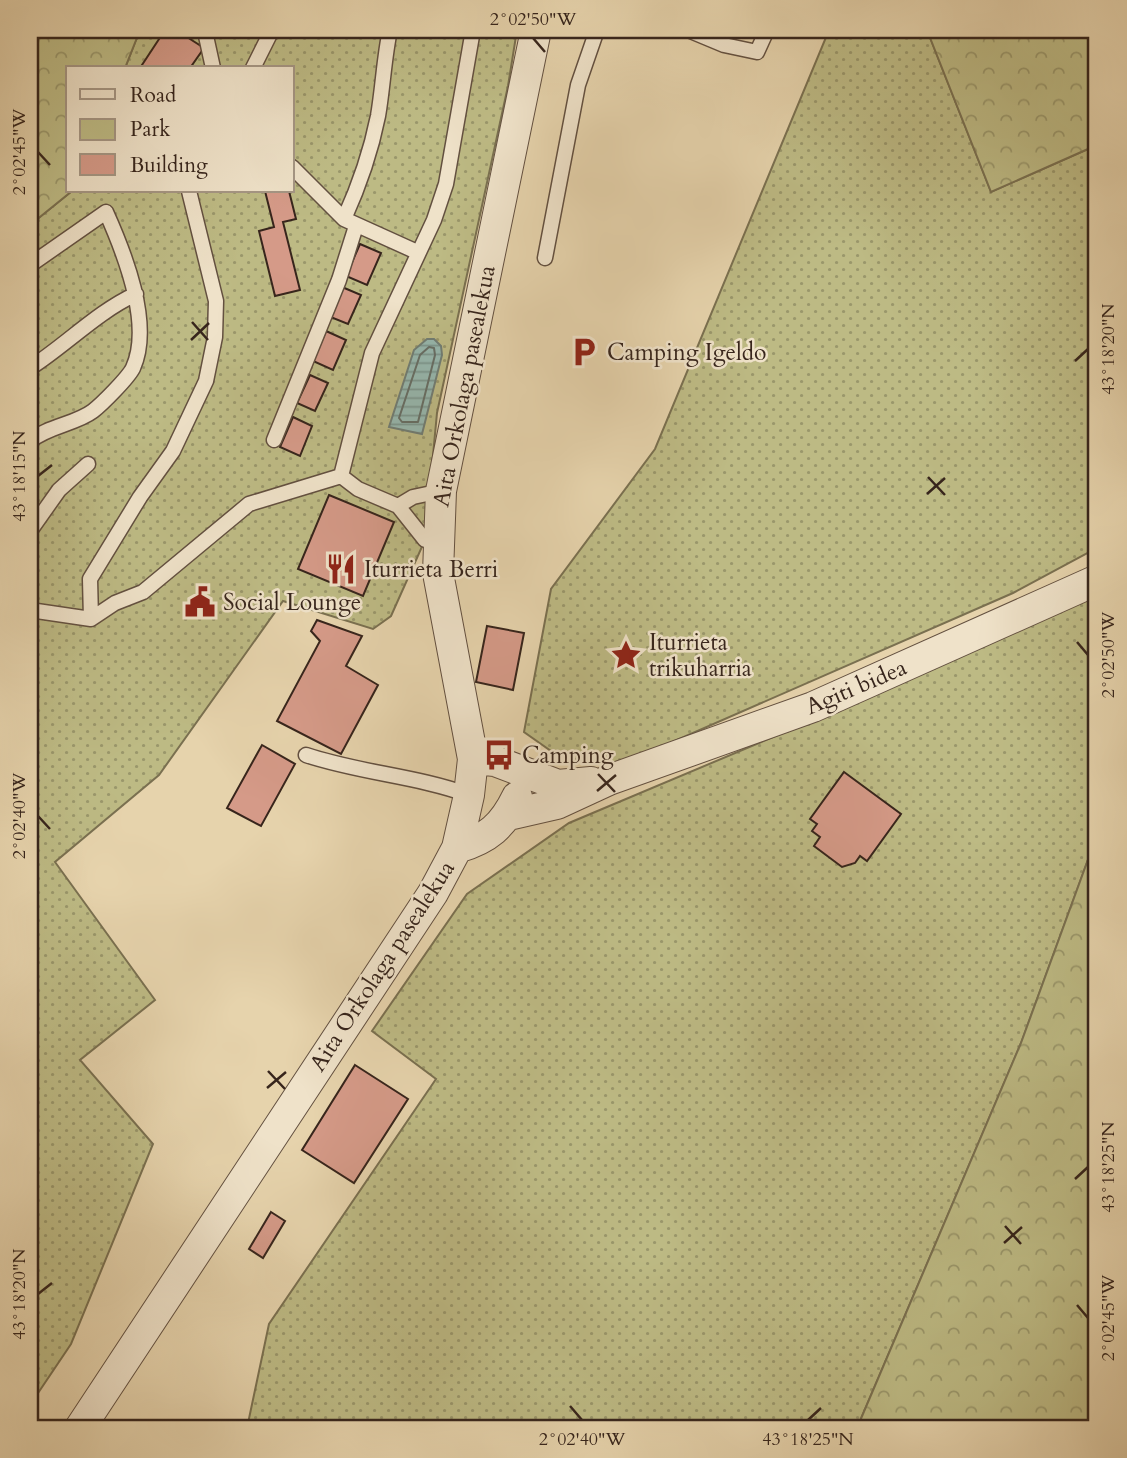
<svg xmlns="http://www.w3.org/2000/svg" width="1127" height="1458" font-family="Cardo,serif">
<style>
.green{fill:url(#green-dots);stroke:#7a7050;stroke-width:2}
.forest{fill:url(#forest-crowns);stroke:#7a7050;stroke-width:2}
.water{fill:url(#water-rules);stroke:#707d74;stroke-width:2}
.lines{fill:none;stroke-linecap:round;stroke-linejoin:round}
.shore{stroke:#666e65;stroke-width:2}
.building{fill:#d59a88;stroke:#37251c;stroke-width:2}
.lane-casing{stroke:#635040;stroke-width:17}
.street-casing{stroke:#635040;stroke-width:32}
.lane{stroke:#efe2c9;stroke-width:14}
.street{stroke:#efe2c9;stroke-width:30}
.ticks{fill:none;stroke:#37251c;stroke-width:2.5}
.labels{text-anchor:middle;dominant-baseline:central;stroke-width:5;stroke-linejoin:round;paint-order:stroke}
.poi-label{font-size:23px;fill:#37251c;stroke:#efe2c9;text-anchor:start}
.street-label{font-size:23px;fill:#37251c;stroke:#efe2c9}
.neatline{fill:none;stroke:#37251c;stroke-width:2.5}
.ticks-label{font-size:18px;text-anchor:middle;fill:#37251c}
</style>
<defs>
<pattern id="green-dots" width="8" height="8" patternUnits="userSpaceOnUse" patternTransform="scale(1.75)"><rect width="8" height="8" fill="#bdba84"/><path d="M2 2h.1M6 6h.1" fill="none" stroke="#9a976b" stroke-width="1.8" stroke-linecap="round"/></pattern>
<pattern id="forest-crowns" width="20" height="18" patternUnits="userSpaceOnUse" patternTransform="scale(1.75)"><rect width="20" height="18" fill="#bdba84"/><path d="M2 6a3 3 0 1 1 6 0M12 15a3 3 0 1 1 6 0" fill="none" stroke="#9a976b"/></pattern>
<pattern id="water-rules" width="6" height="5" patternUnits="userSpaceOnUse" patternTransform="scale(1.75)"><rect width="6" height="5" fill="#96b7ae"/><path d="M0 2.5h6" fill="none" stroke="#7b958d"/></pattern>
</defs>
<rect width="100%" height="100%" fill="#e6d3ac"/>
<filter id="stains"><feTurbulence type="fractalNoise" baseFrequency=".00286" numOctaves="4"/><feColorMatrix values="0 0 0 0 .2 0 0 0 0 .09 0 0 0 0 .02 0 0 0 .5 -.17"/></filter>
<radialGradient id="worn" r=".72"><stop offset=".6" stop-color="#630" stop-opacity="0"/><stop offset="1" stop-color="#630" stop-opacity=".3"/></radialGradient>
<!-- green -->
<path class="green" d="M140,30H517L508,86L437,413L425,540L391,616L373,629L283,601L159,775L55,862L155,1000L80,1060L153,1144L71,1344L30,1405V225L72,191H292V68H125Z
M829,30H927L991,192L1097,145V548L1013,593L622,764L561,758L524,732L551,589L655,449Z
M1097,588V835L1021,1043L857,1428H247L269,1324L436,1079L372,1031L467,894L569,823L816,719Z"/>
<!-- forest -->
<path class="forest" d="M30,30H140L125,68H68V191H72L30,225Z
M927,30H1097V145L991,192Z
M1097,835V1428H857L1021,1043Z"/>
<!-- water -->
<path class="water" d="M427,339H434L441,346L442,355L422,434L389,427L414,350Z"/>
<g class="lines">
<!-- shore -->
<path class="shore" d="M429,347L434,348L435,355L418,422H402L399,418L420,355Z"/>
</g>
<!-- building -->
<path class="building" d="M165,30H176L204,48L190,68H140Z
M265,191H289L296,219L283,222L300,290L275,296L259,231L274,227Z
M360,244L381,253L367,285L346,276Z
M342,287L361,295L348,324L328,316Z
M326,331L346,340L333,370L313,361Z
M310,375L328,383L315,411L297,403Z
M293,417L312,426L300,456L280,447Z
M329,495L394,522L363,596L298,569Z
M317,620L362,636L346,666L378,685L341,754L277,721L320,641L311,631Z
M487,626L524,633L513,690L476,682Z
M262,745L295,764L261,826L227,808Z
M844,772L901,814L867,861L860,856L855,863L842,867L814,846L820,837L812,831L817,824L810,819Z
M355,1065L408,1099L354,1183L302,1150Z
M271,1212L285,1221L263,1258L249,1249Z"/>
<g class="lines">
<!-- lane casing -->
<g class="lane-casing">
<path id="lane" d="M208,30L206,36L213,68
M688,30L724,45L757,52L767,30
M253,68L272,30
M292,167L344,219L417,252
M344,219C359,186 371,151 378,116C383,87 384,58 390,30
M545,258L578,85L597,30
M30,265L106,212C124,252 153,324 133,368C128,378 102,404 93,411C76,424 48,426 30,441
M30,368C66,345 97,312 136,294
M274,440L339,280L356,226
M398,506L413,497L441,491
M30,531L59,490L88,464
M438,541L425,540L398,506L358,489L341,476L372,353L434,220L446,184L473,30
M30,610L91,619L115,603L143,592L249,504L341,476
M91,619L90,579L140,497L173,451L206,381L215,337L216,301L189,191
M306,755C360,773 417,776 469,795"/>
</g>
<!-- street casing -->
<g class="street-casing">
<path id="street" d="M473,759L495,761L558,785L591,782
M509,815L557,804L609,780L813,707L1097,580
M457,848C488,839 503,826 517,797
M80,1428L433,893L457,848L469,795L473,759L438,573L441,491L536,30"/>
</g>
<!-- lane -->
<use href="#lane" class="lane"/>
<!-- street -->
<use href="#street" class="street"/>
</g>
<!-- ticks -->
<path class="ticks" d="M533,38L545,52M38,152L50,165M192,322L208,340M191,340L209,323M1075,361L1088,349M38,476L52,465M928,477L945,495M927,494L945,478M1077,642L1088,655M598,774L615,792M597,791L616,775M38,816L50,829M268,1071L285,1089M267,1088L286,1072M1075,1179L1088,1167M1005,1226L1021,1244M1004,1243L1022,1227M38,1294L52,1283M1077,1305L1088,1318M570,1406L582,1420M808,1420L821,1408"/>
<!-- icons -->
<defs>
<g id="parking-bare" transform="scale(2.415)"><path d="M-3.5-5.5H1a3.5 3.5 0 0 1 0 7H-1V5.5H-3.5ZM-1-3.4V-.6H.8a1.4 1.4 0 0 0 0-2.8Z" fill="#8f2418" stroke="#efe2c9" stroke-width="2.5" paint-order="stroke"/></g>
<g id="restaurant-bare" transform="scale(2.415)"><path d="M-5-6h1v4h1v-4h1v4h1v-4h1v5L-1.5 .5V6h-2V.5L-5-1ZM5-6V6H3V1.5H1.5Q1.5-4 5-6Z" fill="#8f2418" stroke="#efe2c9" stroke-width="2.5" paint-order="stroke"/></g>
<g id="civic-bare" transform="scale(2.415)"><path d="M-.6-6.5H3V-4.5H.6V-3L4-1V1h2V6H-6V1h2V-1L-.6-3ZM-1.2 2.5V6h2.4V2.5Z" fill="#8f2418" stroke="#efe2c9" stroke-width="2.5" paint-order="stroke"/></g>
<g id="sight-bare" transform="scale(2.415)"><path d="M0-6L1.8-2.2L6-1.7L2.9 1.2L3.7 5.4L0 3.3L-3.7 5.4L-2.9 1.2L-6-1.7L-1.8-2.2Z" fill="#8f2418" stroke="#efe2c9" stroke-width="2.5" paint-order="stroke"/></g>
<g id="bus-bare" transform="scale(2.415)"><path d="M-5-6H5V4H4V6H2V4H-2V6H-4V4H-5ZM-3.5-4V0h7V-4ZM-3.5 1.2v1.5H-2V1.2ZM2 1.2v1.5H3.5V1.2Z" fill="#8f2418" stroke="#efe2c9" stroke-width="2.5" paint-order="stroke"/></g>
</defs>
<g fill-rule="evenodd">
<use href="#parking-bare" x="584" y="352"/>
<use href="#restaurant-bare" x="341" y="569"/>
<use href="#civic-bare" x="200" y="602"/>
<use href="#sight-bare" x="626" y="655"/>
<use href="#bus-bare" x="499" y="755"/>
</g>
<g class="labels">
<!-- poi labels -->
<g class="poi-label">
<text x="607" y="352">Camping Igeldo</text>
<text x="364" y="569">Iturrieta Berri</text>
<text x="223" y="602">Social Lounge</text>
<text x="649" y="642">Iturrieta<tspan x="649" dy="26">trikuharria</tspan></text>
<text x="522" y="755">Camping</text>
</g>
<!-- street labels -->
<g class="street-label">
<text transform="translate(464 386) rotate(-79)">Aita Orkolaga pasealekua</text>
<text transform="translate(856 687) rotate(-23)">Agiti bidea</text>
<text transform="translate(382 966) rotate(-57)">Aita Orkolaga pasealekua</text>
</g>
</g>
<!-- margin -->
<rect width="1127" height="1458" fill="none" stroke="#e6d3ac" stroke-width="77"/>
<!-- legend -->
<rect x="66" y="66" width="228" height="126" fill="#efe2c9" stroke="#a59684" stroke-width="2"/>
<rect x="80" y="89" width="35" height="10" fill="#efe2c9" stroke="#a59684" stroke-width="2"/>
<text x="130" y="102" font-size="21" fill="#37251c">Road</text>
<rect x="80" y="119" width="35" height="21" fill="#bdba84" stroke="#a59684" stroke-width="2"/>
<text x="130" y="136" font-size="21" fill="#37251c">Park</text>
<rect x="80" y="154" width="35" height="21" fill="#d59a88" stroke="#a59684" stroke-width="2"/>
<text x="130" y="172" font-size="21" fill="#37251c">Building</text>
<rect x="38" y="38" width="1050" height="1382" class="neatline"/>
<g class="ticks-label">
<text x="533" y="25">2°02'50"W</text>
<text transform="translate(19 152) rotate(-90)" y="6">2°02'45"W</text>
<text transform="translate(1108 349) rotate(-90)" y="6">43°18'20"N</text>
<text transform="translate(19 476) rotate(-90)" y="6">43°18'15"N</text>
<text transform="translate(1108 655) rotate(-90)" y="6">2°02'50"W</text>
<text transform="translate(19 816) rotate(-90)" y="6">2°02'40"W</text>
<text transform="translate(1108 1167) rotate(-90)" y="6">43°18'25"N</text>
<text transform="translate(19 1294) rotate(-90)" y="6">43°18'20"N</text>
<text transform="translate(1108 1318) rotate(-90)" y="6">2°02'45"W</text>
<text x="582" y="1445">2°02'40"W</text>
<text x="808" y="1445">43°18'25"N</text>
</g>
<rect width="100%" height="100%" filter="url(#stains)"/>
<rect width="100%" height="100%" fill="url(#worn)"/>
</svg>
